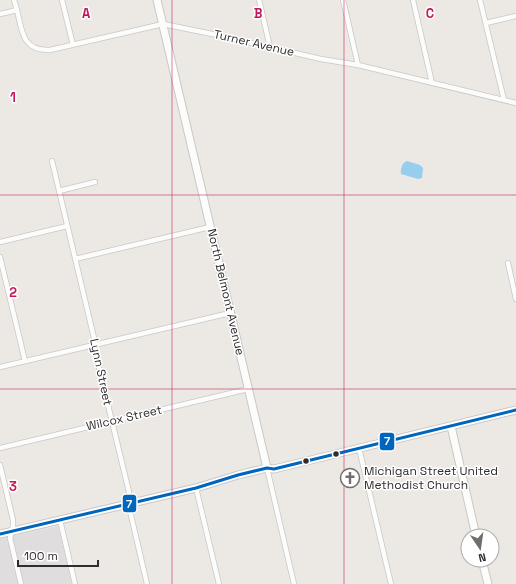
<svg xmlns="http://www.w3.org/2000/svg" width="516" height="584" font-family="'Space Grotesk',sans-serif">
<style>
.industrial{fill:#e0dddf}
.water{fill:#97ceee}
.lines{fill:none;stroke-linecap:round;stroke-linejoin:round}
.street-casing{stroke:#c9c8c8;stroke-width:6}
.secondary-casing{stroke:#c9c8c8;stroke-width:9}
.street{stroke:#fcfcfb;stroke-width:4.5}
.secondary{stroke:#fcfcfb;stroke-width:7}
.bus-1-casing{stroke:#fff;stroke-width:6}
.bus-1{stroke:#0065bd;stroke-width:3}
.grid{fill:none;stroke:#c2185b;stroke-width:1;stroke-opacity:0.55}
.bus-dot{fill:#2d2d2d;stroke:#fff;stroke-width:1.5}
.labels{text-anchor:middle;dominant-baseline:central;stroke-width:3;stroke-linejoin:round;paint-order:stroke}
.street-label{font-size:12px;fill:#2d2d2d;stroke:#fff}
.poi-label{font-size:12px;fill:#2d2d2d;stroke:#fff;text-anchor:start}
.grid-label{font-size:13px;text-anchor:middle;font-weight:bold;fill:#c2185b;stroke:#fff;stroke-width:3;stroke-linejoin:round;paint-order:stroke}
.line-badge{stroke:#fff;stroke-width:1.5}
.badge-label{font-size:11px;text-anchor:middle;font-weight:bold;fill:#fff}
</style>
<rect width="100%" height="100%" fill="#ece9e4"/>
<!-- industrial -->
<path class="industrial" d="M58,526L72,584H0V539Z"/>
<!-- water -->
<path class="water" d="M407,161L420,165L423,168L422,178L418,179L401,174C400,170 402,162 407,161Z"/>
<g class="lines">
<!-- street casing -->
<g class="street-casing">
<path id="street" d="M62,0L73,45
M259,0L270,47
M343,0L358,65
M413,0L432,83
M480,0L504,100
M17,10C22,31 22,51 50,50L163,24L217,35L321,59L358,65L516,103
M0,14L17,10L14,0
M486,23L516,16
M52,161L94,338L95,351L129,492L130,511L147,584
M59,191L95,182
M0,242L67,226
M0,257L25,361
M75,259L210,227
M508,263L516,299
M0,367L230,313
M0,448L248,389
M359,448L391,584
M0,465L13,520V526L10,538L21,584
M267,468L294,584
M196,488L219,584
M60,520L75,584"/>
</g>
<!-- secondary casing -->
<g class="secondary-casing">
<path id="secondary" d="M157,0L267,468
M451,426L476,536
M0,534L196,488L238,475L267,468L274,469L516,410
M482,560L488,584"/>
</g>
<!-- street -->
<use href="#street" class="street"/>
<!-- secondary -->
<use href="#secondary" class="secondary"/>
<!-- bus-1 casing -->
<g class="bus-1-casing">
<path id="bus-1" d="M0,534L196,488L238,475L267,468L274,469L516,410"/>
</g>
<!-- bus-1 -->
<use href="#bus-1" class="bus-1"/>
</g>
<!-- grid -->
<path class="grid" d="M172,0V584M344,0V584M0,195H516M0,389H516"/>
<!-- icons -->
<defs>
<g id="church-ring" transform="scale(1)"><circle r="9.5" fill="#fff" stroke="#706f6d" stroke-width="1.5"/><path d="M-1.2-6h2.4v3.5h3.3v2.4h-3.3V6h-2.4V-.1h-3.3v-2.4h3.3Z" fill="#706f6d"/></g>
</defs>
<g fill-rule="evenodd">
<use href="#church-ring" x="350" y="478"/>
</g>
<!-- markers -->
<g class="bus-dot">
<circle cx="336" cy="454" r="3.5"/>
<circle cx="306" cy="461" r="3.5"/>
</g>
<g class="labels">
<!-- street labels -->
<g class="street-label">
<text transform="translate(254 43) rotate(13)">Turner Avenue</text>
<text transform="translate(226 292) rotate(77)">North Belmont Avenue</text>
<text transform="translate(101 372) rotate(78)">Lynn Street</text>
<text transform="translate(124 418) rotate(-13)">Wilcox Street</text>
</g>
<!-- poi labels -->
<g class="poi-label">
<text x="364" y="471">Michigan Street United<tspan x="364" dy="14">Methodist Church</tspan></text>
</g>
</g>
<g class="grid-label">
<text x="86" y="18">A</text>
<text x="258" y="18">B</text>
<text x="430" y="18">C</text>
<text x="13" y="102">1</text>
<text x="13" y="297">2</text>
<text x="13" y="491">3</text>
</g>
<g class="line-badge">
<rect x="379" y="432" width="16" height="19" rx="4" fill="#0065bd"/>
<rect x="122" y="494" width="15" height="19" rx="4" fill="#0065bd"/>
</g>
<g class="badge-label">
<text x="387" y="445">7</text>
<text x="129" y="508">7</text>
</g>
<!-- north arrow -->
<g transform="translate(480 548) rotate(167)"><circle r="19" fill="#ffffff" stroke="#ababab"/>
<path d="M0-3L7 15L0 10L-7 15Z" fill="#706f6d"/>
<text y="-6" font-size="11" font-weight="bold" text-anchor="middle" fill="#2d2d2d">N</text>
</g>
<!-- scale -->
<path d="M18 560v6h80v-6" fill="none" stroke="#2d2d2d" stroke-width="2"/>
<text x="24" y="560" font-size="12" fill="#2d2d2d" stroke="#ffffff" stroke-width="3" paint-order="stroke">100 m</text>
</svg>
